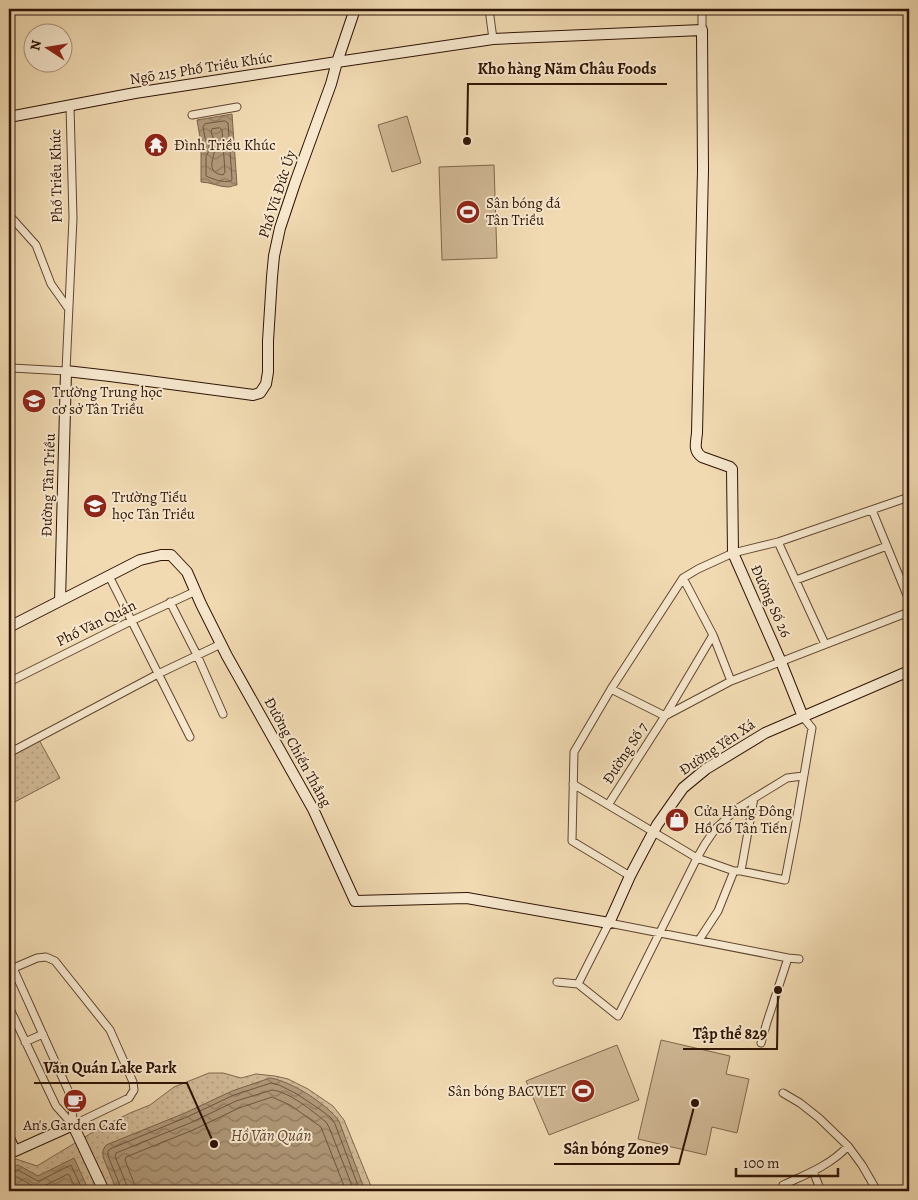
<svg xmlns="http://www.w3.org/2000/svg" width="918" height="1200" viewBox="0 0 918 1200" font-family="Alegreya,serif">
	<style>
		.green { fill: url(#green-dots); stroke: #80664d }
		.pitch { fill: #d0b895; stroke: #80664d }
		.water { fill: url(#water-waves); stroke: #7c6349 }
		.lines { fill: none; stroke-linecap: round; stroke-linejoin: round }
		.shore { stroke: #6f563e; stroke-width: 1 }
		.street-casing { stroke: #604630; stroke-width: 9 }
		.secondary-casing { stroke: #2f1405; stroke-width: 12 }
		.street { stroke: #f6e7cd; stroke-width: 7 }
		.secondary { stroke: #f6e7cd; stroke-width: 10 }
		.labels { text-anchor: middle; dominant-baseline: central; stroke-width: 4; stroke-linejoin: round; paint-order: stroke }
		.street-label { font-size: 15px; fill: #2f1405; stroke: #f6e7cd }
		.poi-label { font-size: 15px; fill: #2f1405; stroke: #f6e7cd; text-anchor: start }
		.water-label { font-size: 16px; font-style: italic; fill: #624833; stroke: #f6e7cd }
		.leader { fill: none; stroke: #2f1405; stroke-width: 2 }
		.callout-dot { fill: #2f1405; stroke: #f6e7cd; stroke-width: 2 }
		.callout-label { font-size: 16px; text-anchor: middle; font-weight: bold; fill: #2f1405; stroke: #f6e7cd; stroke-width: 4; stroke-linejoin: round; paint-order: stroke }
	</style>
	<defs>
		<pattern id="green-dots" width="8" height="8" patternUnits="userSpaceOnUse" patternTransform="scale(1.25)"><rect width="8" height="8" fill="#d0b895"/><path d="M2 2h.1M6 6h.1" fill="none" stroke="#b39d7f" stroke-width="1.8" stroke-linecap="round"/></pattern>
		<pattern id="water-waves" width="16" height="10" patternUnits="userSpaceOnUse" patternTransform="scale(1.25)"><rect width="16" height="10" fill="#af9777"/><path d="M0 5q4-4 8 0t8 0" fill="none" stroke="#8f7a60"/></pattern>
	</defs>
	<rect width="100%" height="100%" fill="#f1dab2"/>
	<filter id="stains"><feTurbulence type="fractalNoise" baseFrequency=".004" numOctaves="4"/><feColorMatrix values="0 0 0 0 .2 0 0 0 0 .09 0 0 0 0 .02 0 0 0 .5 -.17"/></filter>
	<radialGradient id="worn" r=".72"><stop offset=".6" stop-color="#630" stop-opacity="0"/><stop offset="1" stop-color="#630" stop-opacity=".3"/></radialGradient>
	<path class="green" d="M38 738 60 778 9 805V754Z
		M209 1073H223L241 1078 256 1074 275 1076 288 1079 308 1089 333 1106 344 1120 373 1191H9V1162L16 1159 37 1166 98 1129 130 1113 150 1105 174 1087Z"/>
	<path class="pitch" d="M407 116 421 163 392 172 378 125Z
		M494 165 497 258 442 260 439 167Z
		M661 1040 730 1056 726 1074 749 1079 737 1133 712 1127 706 1155 638 1139Z
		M617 1045 639 1100 549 1135 526 1081Z"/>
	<path class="water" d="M232 114 237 185C234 185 231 187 228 187 219 187 210 182 201 182V151H204V143H201L197 120Z
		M270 1078C291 1081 327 1104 339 1121L365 1191H117L103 1157V1150L106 1145 185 1113 232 1091Z
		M74 1158 89 1191H9V1168L18 1165 38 1176Z"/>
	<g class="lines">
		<path class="shore" d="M225 121 228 123 232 179 231 181C222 183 213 179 206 176V156L209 151V144L205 138 203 127 205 124Z
			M220 128 222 130 225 172 223 175C204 172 215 158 215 146 215 140 212 137 211 131L212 129Z
			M9 1172 18 1170 36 1180 39 1181 71 1165 83 1191
			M9 1179 17 1177 33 1186 39 1187 44 1186 68 1174 69 1175 77 1191
			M121 1191V1188L108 1156V1151L110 1149 187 1117 234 1095 271 1083 279 1085 297 1094 325 1113 331 1118 335 1124 360 1191
			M127 1191V1186L115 1156 116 1153 190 1123 236 1101 272 1090C290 1092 312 1111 326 1122L329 1127 354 1191
			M135 1191 134 1183 125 1160 126 1157 193 1130 239 1108 272 1097 290 1105 321 1127 346 1191"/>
		<g class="street-casing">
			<path id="street" d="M489 9 493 39
				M702 30V9
				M192 115 237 107
				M9 215 36 245 51 284 68 308
				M9 369 12 368 66 371 73 218 70 106
				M872 510 909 600
				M778 542 825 644
				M109 576 190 737
				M683 578 713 635 731 681
				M796 580 887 546
				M170 602 197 655 223 714
				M9 682 131 621 196 591
				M611 689 665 716
				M665 716 731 681 909 612
				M9 753 158 674 221 644
				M573 784 697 858 734 871H741L785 880 795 828 812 728 803 717
				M608 805 665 716 713 635
				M741 871 754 798
				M630 876 572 841 574 752 611 689 683 578 698 569 733 553 778 542 909 497
				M699 940 718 911 734 871
				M799 959 788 958 609 923 578 984 618 1016 697 858 705 844 716 828 738 808 787 778 803 776
				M13 968 72 1099 73 1125
				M9 970 37 958 46 957 55 961 110 1030 133 1082 134 1090 129 1098 73 1125
				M557 982 578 984
				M9 1007 56 1106 73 1125
				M25 1042 43 1034
				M761 1043 767 1022 788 958
				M783 1093 800 1103 819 1118 848 1146 862 1165 877 1191
				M813 1171 821 1191
				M785 1191 783 1185C805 1175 831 1165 848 1146"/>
		</g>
		<g class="secondary-casing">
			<path id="secondary" d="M9 117 135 93 337 62 493 39 702 30 703 170 697 433C696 443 693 451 702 457L730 467 732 469 733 553 781 662 803 717
				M60 601 66 371 110 376 246 394 253 395 260 393 266 384 268 372V341L272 277 274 256 280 228 295 183 331 84 337 62 355 9
				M9 627 140 560 161 555H171L187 572 201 604 227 656 313 809 355 901 467 898 609 923 630 876 657 825 683 788 706 769 765 733 909 671
				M9 1138 15 1151 73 1125 104 1191"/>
		</g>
		<use href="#street" class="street"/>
		<use href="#secondary" class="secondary"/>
	</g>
	<defs>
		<g id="temple-disc" transform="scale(1.25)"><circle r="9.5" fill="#8f2418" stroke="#f6e7cd"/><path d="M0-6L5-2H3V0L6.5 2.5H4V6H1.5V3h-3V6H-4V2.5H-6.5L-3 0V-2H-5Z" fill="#fff"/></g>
		<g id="stadium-disc" transform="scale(1.25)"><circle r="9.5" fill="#8f2418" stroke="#f6e7cd"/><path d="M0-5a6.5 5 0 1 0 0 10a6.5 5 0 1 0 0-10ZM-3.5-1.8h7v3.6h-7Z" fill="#fff"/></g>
		<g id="school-disc" transform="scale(1.25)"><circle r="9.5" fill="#8f2418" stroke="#f6e7cd"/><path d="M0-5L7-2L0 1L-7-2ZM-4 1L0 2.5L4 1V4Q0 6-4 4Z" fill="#fff"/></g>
		<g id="shop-disc" transform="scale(1.25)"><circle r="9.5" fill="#8f2418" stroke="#f6e7cd"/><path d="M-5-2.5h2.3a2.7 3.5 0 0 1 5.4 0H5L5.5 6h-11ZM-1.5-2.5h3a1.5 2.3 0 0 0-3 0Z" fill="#fff"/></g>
		<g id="cafe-disc" transform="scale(1.25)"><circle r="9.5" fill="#8f2418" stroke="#f6e7cd"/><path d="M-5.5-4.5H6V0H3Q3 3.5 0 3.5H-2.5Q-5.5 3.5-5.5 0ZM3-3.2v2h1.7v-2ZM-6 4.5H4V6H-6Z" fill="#fff"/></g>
	</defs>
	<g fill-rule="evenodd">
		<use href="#temple-disc" x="156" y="145"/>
		<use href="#stadium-disc" x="468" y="212"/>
		<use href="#school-disc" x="34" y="401"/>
		<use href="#school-disc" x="95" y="506"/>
		<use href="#shop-disc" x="677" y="820"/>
		<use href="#stadium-disc" x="583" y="1091"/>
		<use href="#cafe-disc" x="75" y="1101"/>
	</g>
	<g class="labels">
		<g class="street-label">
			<text transform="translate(201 68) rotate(-9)">Ngõ 215 Phố Triều Khúc</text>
			<text transform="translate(56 176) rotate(-91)">Phố Triều Khúc</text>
			<text transform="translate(277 194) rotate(-72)">Phố Vũ Đức Úy</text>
			<text transform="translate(48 485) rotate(-88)">Đường Tân Triều</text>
			<text transform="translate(771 601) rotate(66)">Đường Số 26</text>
			<text transform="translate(96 623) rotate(-26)">Phố Văn Quán</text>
			<text transform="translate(717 747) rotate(-34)">Đường Yên Xá</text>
			<text transform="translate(298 752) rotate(61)">Đường Chiến Thắng</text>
			<text transform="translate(625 753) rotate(-57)">Đường Số 7</text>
		</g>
		<g class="poi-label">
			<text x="174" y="145">Đình Triều Khúc</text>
			<text x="486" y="203">Sân bóng đá<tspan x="486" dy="17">Tân Triều</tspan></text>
			<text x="52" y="392">Trường Trung học<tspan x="52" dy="17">cơ sở Tân Triều</tspan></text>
			<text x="112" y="497">Trường Tiểu<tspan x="112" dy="17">học Tân Triều</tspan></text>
			<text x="694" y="811">Cửa Hàng Đông<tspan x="694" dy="17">Hồ Cổ Tân Tiến</tspan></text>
			<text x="566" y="1091" text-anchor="end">Sân bóng BACVIET</text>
			<text x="75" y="1125" text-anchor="middle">An's Garden Cafe</text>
		</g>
		<g class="water-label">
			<text x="271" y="1136">Hồ Văn Quán</text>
		</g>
	</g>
	<path class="leader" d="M467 141L468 84H667M778 990L777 1049H683M214 1144L187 1083H34M695 1103L679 1164H554"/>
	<g class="callout-dot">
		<circle cx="467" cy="141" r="5"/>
		<circle cx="778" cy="990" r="5"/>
		<circle cx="214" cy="1144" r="5"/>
		<circle cx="695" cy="1103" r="5"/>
	</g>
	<g class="callout-label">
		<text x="567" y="74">Kho hàng Năm Châu Foods</text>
		<text x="730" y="1039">Tập thể 829</text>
		<text x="110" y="1073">Văn Quán Lake Park</text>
		<text x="616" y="1154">Sân bóng Zone9</text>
	</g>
	<rect width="918" height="1200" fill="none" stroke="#f1dab2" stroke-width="30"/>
	<rect x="10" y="10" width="898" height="1180" fill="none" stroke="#2f1405" stroke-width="2.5"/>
	<rect x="15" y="15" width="888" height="1170" fill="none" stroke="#2f1405"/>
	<g transform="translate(48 48) rotate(282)"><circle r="24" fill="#f6e7cd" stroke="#a6937d"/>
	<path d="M0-4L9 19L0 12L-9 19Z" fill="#8f2418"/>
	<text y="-8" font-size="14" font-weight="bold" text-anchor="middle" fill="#2f1405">N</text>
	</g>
	<path d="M736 1168v8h102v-8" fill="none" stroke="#2f1405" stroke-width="2.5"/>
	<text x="743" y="1168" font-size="15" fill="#2f1405" stroke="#f6e7cd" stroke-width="4" paint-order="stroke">100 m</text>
	<rect width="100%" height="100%" filter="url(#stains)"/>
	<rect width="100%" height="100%" fill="url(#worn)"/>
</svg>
